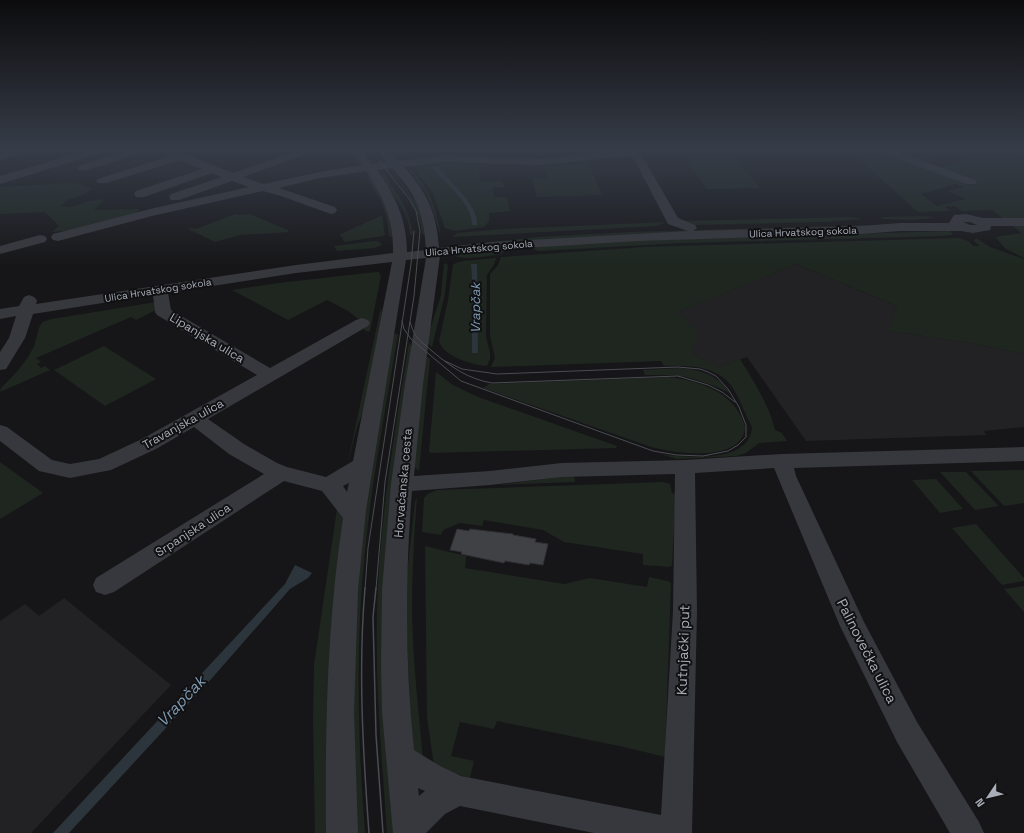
<svg xmlns="http://www.w3.org/2000/svg" width="1024" height="833" viewBox="0 0 1024 833" font-family="'Space Grotesk',sans-serif">
	<style>
		.built { fill: #222225 }
		.green { fill: #1e261f; fill-rule: evenodd }
		.water { fill: #2c353c }
		.building { fill: #404145; stroke: #303034 }
		.lines { fill: none; stroke-linecap: round; stroke-linejoin: round }
		.minor { fill: #37383d; fill-rule: evenodd }
		.tram-far1 { stroke: #4a4c52; stroke-width: 1 }
		.tram { stroke: #4a4c52; stroke-width: 1.5 }
		.labels { text-anchor: middle; dominant-baseline: central; stroke-width: 4; stroke-linejoin: round; paint-order: stroke }
		.far-street-label { font-size: 10px; fill: #a8adb8; stroke: #111113 }
		.street-label { font-size: 12px; fill: #a8adb8; stroke: #111113 }
		.water-label { font-size: 13px; font-style: italic; fill: #7f9bb3; stroke: #111113 }
		.near-street-label { font-size: 14px; fill: #a8adb8; stroke: #111113 }
		.near-water-label { font-size: 16px; font-style: italic; fill: #7f9bb3; stroke: #111113 }
	</style>
	<rect width="100%" height="100%" fill="#161618"/>
	<path class="built" d="M796 264 897 306 890 331 964 342 1024 354V427L984 431 986 435H984L806 441 747 357 719 367 691 353 678 312Z
		M64 598 171 685 31 833H0V621L25 604 39 616Z"/>
	<path class="green" d="M680 150H729L760 188 707 189Z
		M849 150H879L886 152 971 185 975 183 936 168 968 160 951 154 918 161 885 150H1024V258L1006 249 995 237 1022 233 992 210 962 211 954 206H950L955 211 948 206 945 207 950 211 918 212ZM956 184 963 187 948 191 965 199 937 206 921 194Z
		M444 164 483 165 479 171 480 181H501L505 187H493L494 197H507L510 211 489 213V221L484 227 455 231 445 228 432 191 415 171 417 167Z
		M589 164 602 195 537 197 532 179 547 178 544 166Z
		M409 170H412C431 192 433 201 440 229V233L427 194Z
		M392 173H394L419 206 428 234H422C420 209 407 192 392 173Z
		M384 174C398 194 409 210 413 234L410 235C410 212 393 195 380 177V175Z
		M366 176H370C383 193 392 215 392 237L389 236 387 219 382 203Z
		M72 183 93 188 83 195 67 200 61 206C71 209 80 204 89 201 94 200 100 200 105 199L94 210 140 209 136 213 73 230 51 232 59 226 45 212 0 214V187Z
		M235 214 239 215 250 214 288 230 289 232 240 235 215 242 188 229 192 228 196 229Z
		M382 215 385 235 383 236 344 242 342 237 339 235Z
		M927 216 935 218 912 220 883 219 881 217Z
		M852 217 862 219 827 222 693 225 679 221Z
		M666 222 657 226 452 237 457 233 504 229Z
		M902 224 453 248 455 246 537 237 631 232Z
		M950 231 953 234 952 235 942 236 681 243 538 251 531 248 561 243Z
		M959 238 968 241 973 246H980L974 241 976 238 990 247 1024 259V354L964 342 889 331 897 306 796 264 679 312 699 334 691 353 719 367 740 359C754 382 769 404 775 430L782 433 787 441 759 443 746 453 736 456 677 459 660 454C684 457 750 465 752 427 745 414 740 400 733 388 718 365 687 365 664 366L661 361 491 367 495 358 490 336V274L498 265 501 257 645 247Z
		M375 241 380 242 382 245 374 248 337 251 334 246Z
		M507 250 501 254 496 255C484 256 463 261 453 255L464 251Z
		M496 258 494 265 487 275 486 337 490 352V359L487 366C473 365 444 357 439 341L448 300 453 264 463 261Z
		M444 263 448 265 445 294 432 347 426 342 441 295Z
		M376 272H379L381 276 370 331 368 332 363 329 369 325 357 318 348 311 327 300 288 320 232 290 278 283Z
		M156 302 158 309 136 320 131 317 36 358 41 362 37 364 41 368 45 366 50 370 0 392 1 388C14 375 26 363 34 346 37 339 37 330 41 324 43 321 48 320 52 319Z
		M381 307 382 313 365 407 357 427 347 466Z
		M393 334H398C386 407 372 479 365 552 355 645 358 740 365 833H357L353 743V589Z
		M409 342 412 347 395 833H387C382 759 375 686 377 612 379 521 395 432 409 342Z
		M104 346 156 379 105 406 54 370Z
		M424 354 430 359 419 471 413 466Z
		M680 368C701 370 718 375 730 393L712 385 687 377 674 375H645L643 370Z
		M436 372 453 385 478 397 617 446 616 448 430 453 429 451Z
		M668 377C696 380 729 390 742 418 744 423 746 428 744 433 734 463 671 453 648 446L483 388 489 384Z
		M0 462 43 493 0 519Z
		M1024 470V503L1004 506 971 471Z
		M940 472H966L999 506 975 510Z
		M574 475 575 482 498 485Z
		M936 479 963 509 940 513 912 480Z
		M663 482 670 484 672 493 676 494 672 565 670 567 643 565V554L564 542 543 530 484 520 482 526 460 523 443 530 441 535 422 532 424 498 429 493 437 490Z
		M417 498C414 535 412 573 412 611 413 663 419 716 424 768L412 751 405 594 415 501Z
		M337 509 343 516 329 833H315L313 719 314 665Z
		M976 524 1024 578V581L1002 585 952 528Z
		M425 546 466 556 465 568 564 584 590 578 647 587 649 577 668 581 671 583 665 757 624 747 497 721 494 729 460 722 451 756 474 761 470 778 441 770 434 766 427 717Z
		M1024 586V612L1004 589Z"/>
	<path class="water" d="M439 166 440 170C452 184 479 206 477 225H472C472 204 448 185 434 170L433 167Z
		M471 264H477L478 353H472V278Z
		M295 565 312 573 308 578 290 589 213 677 69 833H53L285 584Z"/>
	<path class="building" d="M457 529 469 531 470 529 513 534V535L536 539 535 542 548 544 543 565 530 563 529 565 505 561 504 563 461 554 462 552 450 550Z"/>
	<g class="lines">
		<path class="minor" d="M12 150H28L27 152 0 160V153Z
			M89 150H105L104 152 0 184V176Z
			M128 150H144L143 152 87 170H79L77 168 79 166Z
			M160 150H175L233 173 299 150H314L313 152 243 177 263 184 320 172 362 165 351 150H362L372 164 386 162 376 150H387L398 161 445 156 543 159 620 150H653L652 152 641 154 678 218 695 225 697 228 693 231 861 226 900 223H949L954 215 966 214 983 218H1024V226H991L990 230 973 233 961 231H900L861 234 638 241 493 250 440 256 423 384 414 476 490 471 562 463 685 460 782 454 1024 447V461L794 468 796 476 864 622 917 722 979 822 984 833H950L897 742 840 626 774 468 695 473 697 611 692 833H594L460 806 445 814 426 833H393L382 712 381 664 382 590 391 484 405 384 426 258 406 260 366 510 358 590 354 712 358 833H326C325 727 327 623 343 518L322 491 284 481 114 592 105 595 96 592 93 585 96 578 264 474 229 454 194 427 156 449 111 470 70 478 39 471 0 441V425L7 427 52 460 70 464 99 459 142 439 257 375 157 315 155 312 153 295 33 314 25 338 6 369 0 370V352L9 338 16 316 0 319V309L19 306 24 297 29 295 34 297 37 300 36 304 296 265 393 253C394 222 384 197 366 171L320 178 279 188 335 207 337 210 335 213 331 214 281 196 263 191 152 216 58 241 53 240 51 237 53 234 150 209 249 187 232 181 179 200H171L169 197 171 194 222 177 212 173 144 197H136L134 194 136 191 202 169 180 160 106 183H98L96 181 98 179 170 156 161 152ZM628 156 634 159 668 224 688 231 493 242 439 248C437 214 427 192 404 167L445 162 543 165ZM392 168C417 195 424 213 426 250L407 252C407 220 395 195 377 170ZM963 222H970L977 225H970ZM392 262 353 461 326 477 287 467 277 463 244 444 208 419 368 326 370 323 368 320 362 318 356 320 270 368 171 310 168 293 296 273ZM675 474 673 611 661 815 461 776 440 766 414 750C405 664 405 577 412 491L490 485 562 477ZM349 483 347 492 343 486ZM418 788 425 791 419 796Z
			M878 150H893L975 180 977 182 975 184H967L879 152Z
			M1014 150H1024V156L1015 152Z
			M40 235 45 236 47 239 45 242 0 254V246Z"/>
		<path class="tram-far1" d="M371 150 410 200 416 211 420 231 414 296 385 482 376 589
			M402 321 404 329 411 339 461 381 653 451 677 455 703 456 728 451 738 445 746 437V425L739 407 728 389 716 376 708 372 700 369 678 367 497 374 462 369 445 361
			M410 322C412 327 413 332 416 336 420 342 427 346 432 351 451 367 468 379 492 383L678 376 708 385 722 392 735 402
			M365 589 368 548 411 264 414 231"/>
		<path class="tram" d="M365 588C358 669 363 752 369 833
			M376 588 373 617 376 735 383 833"/>
	</g>
	<linearGradient id="sky" x2="0" y2="1"><stop stop-color="#0c0c0d"/><stop offset="0.56" stop-color="#363c48"/><stop offset="1" stop-color="#363c48" stop-opacity="0"/></linearGradient>
	<rect width="1024" height="267" fill="url(#sky)"/>
	<g class="labels">
		<g class="far-street-label">
			<text transform="translate(803 232) rotate(-2)">Ulica Hrvatskog sokola</text>
			<text transform="translate(479 248) rotate(-5)">Ulica Hrvatskog sokola</text>
			<text transform="translate(158 290) rotate(-9)">Ulica Hrvatskog sokola</text>
		</g>
		<g class="street-label">
			<text transform="translate(207 338) rotate(31)">Lipanjska ulica</text>
			<text transform="translate(183 424) rotate(-29)">Travanjska ulica</text>
			<text transform="translate(403 483) rotate(-85)">Horvaćanska cesta</text>
			<text transform="translate(193 530) rotate(-33)">Srpanjska ulica</text>
		</g>
		<g class="water-label">
			<text transform="translate(475 308) rotate(-90)">Vrapčak</text>
		</g>
		<g class="near-street-label">
			<text transform="translate(683 650) rotate(-88)">Kutnjački put</text>
			<text transform="translate(867 651) rotate(63)">Palinovečka ulica</text>
		</g>
		<g class="near-water-label">
			<text transform="translate(181 701) rotate(-47)">Vrapčak</text>
		</g>
	</g>
	<g transform="translate(988 797) rotate(235)" stroke="#111113" stroke-width="3" paint-order="stroke">
	<path d="M0-3L7 15L0 10L-7 15Z" fill="#a8adb8"/>
	<text y="-6" font-size="11" font-weight="bold" text-anchor="middle" fill="#a8adb8">N</text>
	</g>
</svg>
